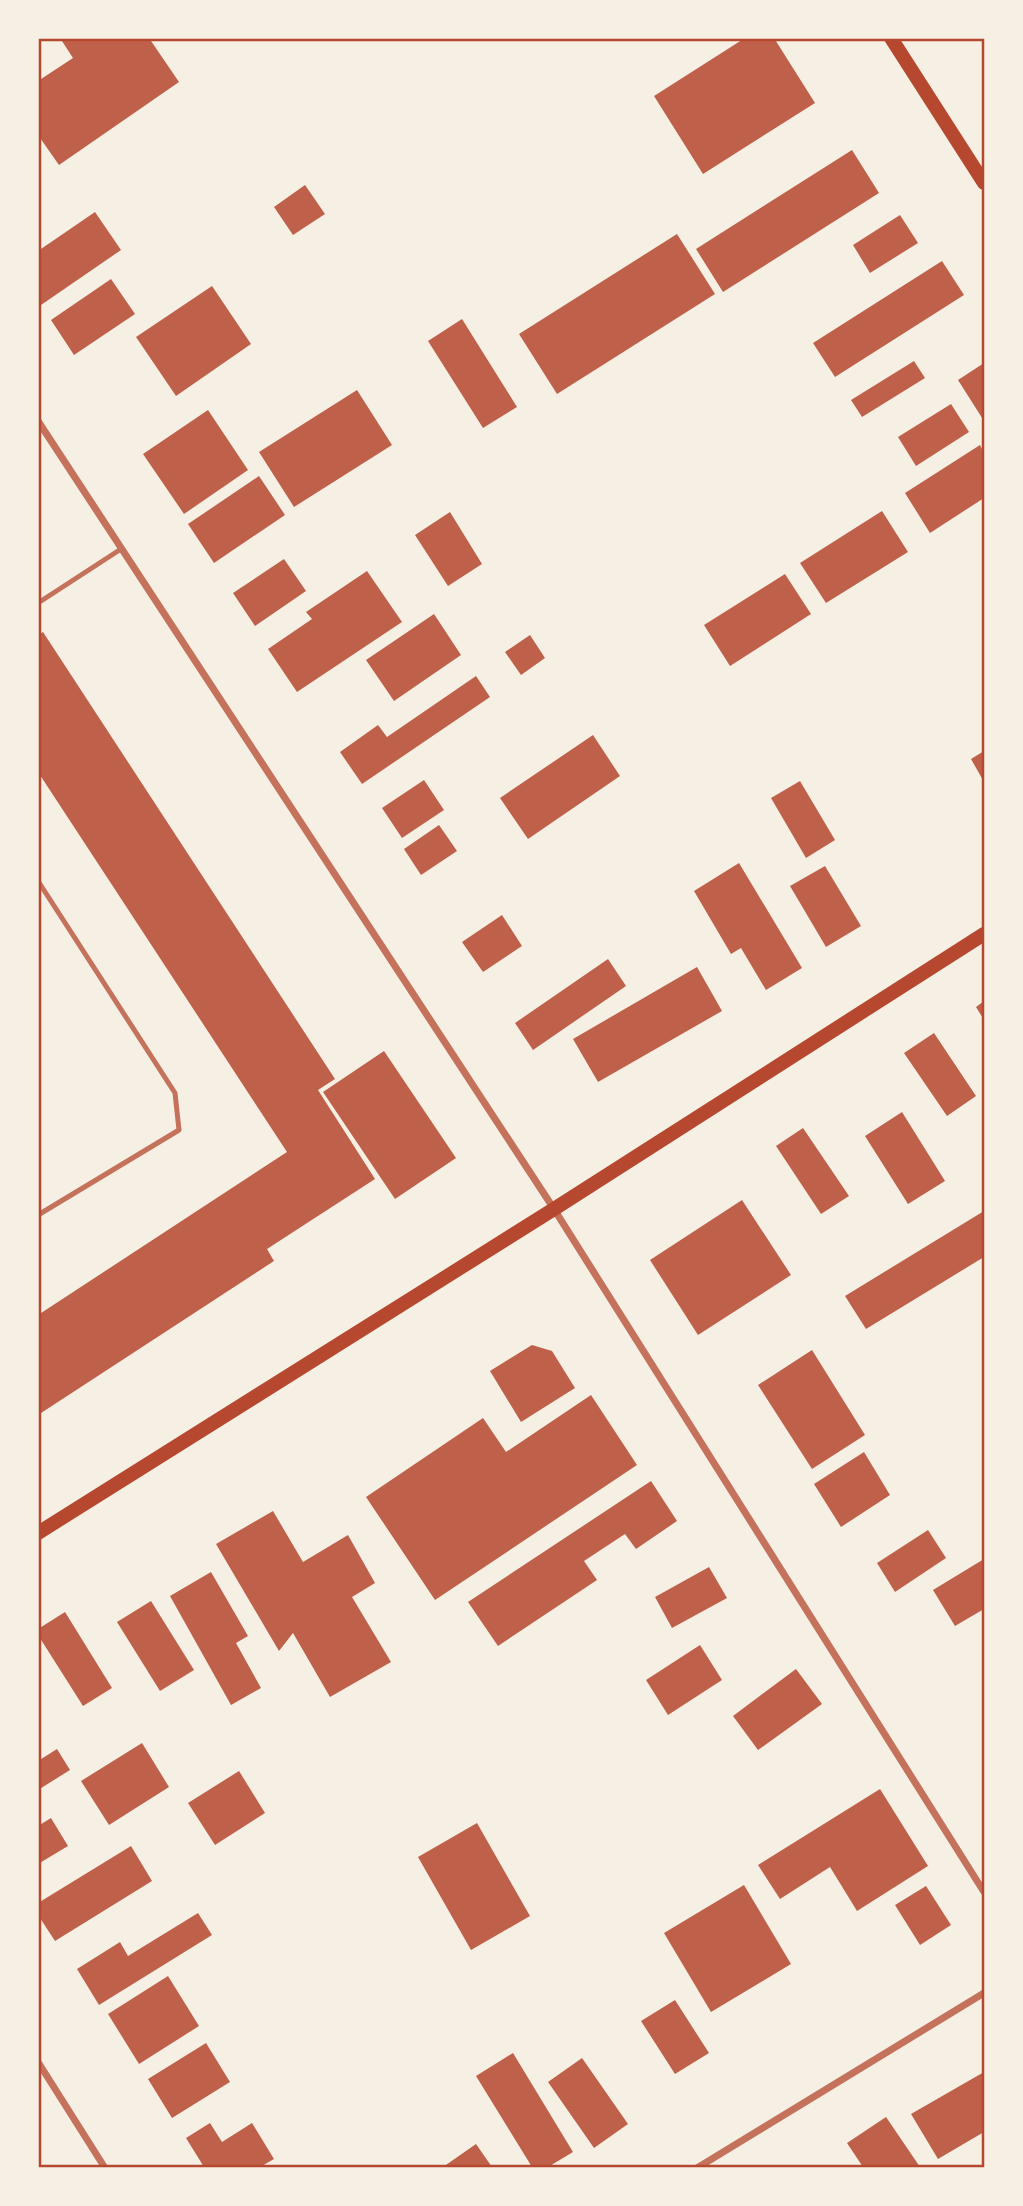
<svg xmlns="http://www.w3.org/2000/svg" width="1023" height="2206" viewBox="0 0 1023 2206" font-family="'Source Sans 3',sans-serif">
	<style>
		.building { fill: #bf614a }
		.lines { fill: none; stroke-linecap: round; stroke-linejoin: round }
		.service { stroke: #c5725c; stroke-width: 5 }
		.minor { stroke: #c5725c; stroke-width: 7 }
		.secondary { stroke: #b5482f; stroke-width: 14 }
		.neatline { fill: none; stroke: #b5482f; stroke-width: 2.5 }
	</style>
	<rect width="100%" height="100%" fill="#f6efe4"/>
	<path class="building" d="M60 38H149L179 82 59 165 38 135V81L73 58Z
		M745 38H774L815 103 703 174 654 96Z
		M852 150 879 193 723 292 696 249Z
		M305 185 325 214 293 235 274 207Z
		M95 212 121 250 41 305 38 301V251Z
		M900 215 918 243 870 273 853 245Z
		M677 234 715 294 557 394 519 334Z
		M942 261 964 295 835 377 813 343Z
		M111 279 135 314 74 355 51 320Z
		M212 286 251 344 176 396 136 337Z
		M462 319 517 407 483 428 428 341Z
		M914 361 925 378 862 417 851 400Z
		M984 363V421L958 380Z
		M357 390 392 445 294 507 259 452Z
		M951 404 969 432 916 466 898 437Z
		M208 410 248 470 184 514 143 454Z
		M980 445 984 453V498L930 533 905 493Z
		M259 476 285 515 214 563 188 524Z
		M882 511 908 552 826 603 800 563Z
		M450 512 482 564 448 586 415 535Z
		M284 559 306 591 255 626 233 593Z
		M367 571 402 622 297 692 268 649 312 619 306 612Z
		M785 574 811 614 730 666 704 625Z
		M434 614 461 655 394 701 366 660Z
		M43 632 335 1079 318 1090 375 1179 267 1249 274 1261 38 1415V1315L287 1152 38 772V635Z
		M530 635 545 658 521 675 505 652Z
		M476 676 490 697 362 784 340 752 378 725 387 737Z
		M593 735 620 776 528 839 500 798Z
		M984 751V782L971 759Z
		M424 780 444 810 402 838 382 808Z
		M800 781 835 840 806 858 771 798Z
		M439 825 457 851 421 875 404 849Z
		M739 863 802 968 766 990 741 948 731 954 694 891Z
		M825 866 861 926 826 947 790 886Z
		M502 915 522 946 483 972 462 942Z
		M608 959 626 986 533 1050 515 1023Z
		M697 967 722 1011 598 1082 573 1039Z
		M984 1001V1020L976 1007Z
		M934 1033 976 1096 947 1116 904 1053Z
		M384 1051 456 1158 395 1199 323 1092Z
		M902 1112 945 1181 908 1204 865 1136Z
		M803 1128 849 1196 821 1214 776 1146Z
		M742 1200 791 1275 698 1335 650 1260Z
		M984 1211V1257L866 1329 845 1296Z
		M532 1345 552 1351 575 1388 521 1422 490 1371Z
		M812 1350 865 1435 812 1469 758 1385Z
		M591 1395 637 1465 435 1600 366 1497 483 1418 506 1452Z
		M864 1452 890 1495 841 1527 814 1484Z
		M651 1481 677 1521 636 1549 625 1534 584 1561 597 1580 498 1646 468 1602Z
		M273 1511 303 1562 348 1535 375 1583 352 1597 391 1662 330 1697 293 1633 279 1651 216 1544Z
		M928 1530 946 1558 895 1592 877 1563Z
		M984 1559V1609L955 1626 933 1590Z
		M709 1567 727 1598 672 1628 655 1597Z
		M211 1572 248 1636 236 1643 261 1688 231 1705 170 1596Z
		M151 1601 194 1670 160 1691 117 1622Z
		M65 1612 112 1688 83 1706 38 1635V1629Z
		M700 1645 722 1680 668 1715 646 1680Z
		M796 1669 822 1704 758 1750 733 1716Z
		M142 1743 169 1787 109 1825 81 1781Z
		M57 1749 70 1770 38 1790V1761Z
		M239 1771 265 1813 215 1845 188 1803Z
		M880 1789 928 1866 857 1911 830 1867 780 1899 758 1865Z
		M51 1818 68 1846 38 1864V1826Z
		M477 1823 530 1916 471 1950 418 1857Z
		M131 1846 152 1881 55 1941 38 1915V1903Z
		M744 1885 791 1964 711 2012 664 1933Z
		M926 1886 951 1925 920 1945 895 1905Z
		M198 1913 212 1935 99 2005 77 1969 120 1942 128 1956Z
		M168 1976 199 2026 139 2064 108 2014Z
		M675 2000 709 2053 675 2074 641 2021Z
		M206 2043 230 2082 172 2118 148 2079Z
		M513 2053 573 2152 548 2167H532L476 2076Z
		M582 2058 628 2124 594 2148 548 2082Z
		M984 2072V2132L938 2159 911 2114Z
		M886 2117 920 2167H863L847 2143Z
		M210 2123 222 2142 252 2123 274 2159 260 2167H204L186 2138Z
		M476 2144 492 2167H443Z"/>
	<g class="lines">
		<path class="service" d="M38 603 121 549
			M38 881 175 1093 179 1130 38 1215"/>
		<path class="minor" d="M38 421 554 1209 984 1892
			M38 2062 105 2168
			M697 2168 984 1993"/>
		<path class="secondary" d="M891 38 984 183
			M38 1533 554 1209 984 934"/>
	</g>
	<rect width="1023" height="2206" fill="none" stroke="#f6efe4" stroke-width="80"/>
	<rect x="40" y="40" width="943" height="2126" class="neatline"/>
</svg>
